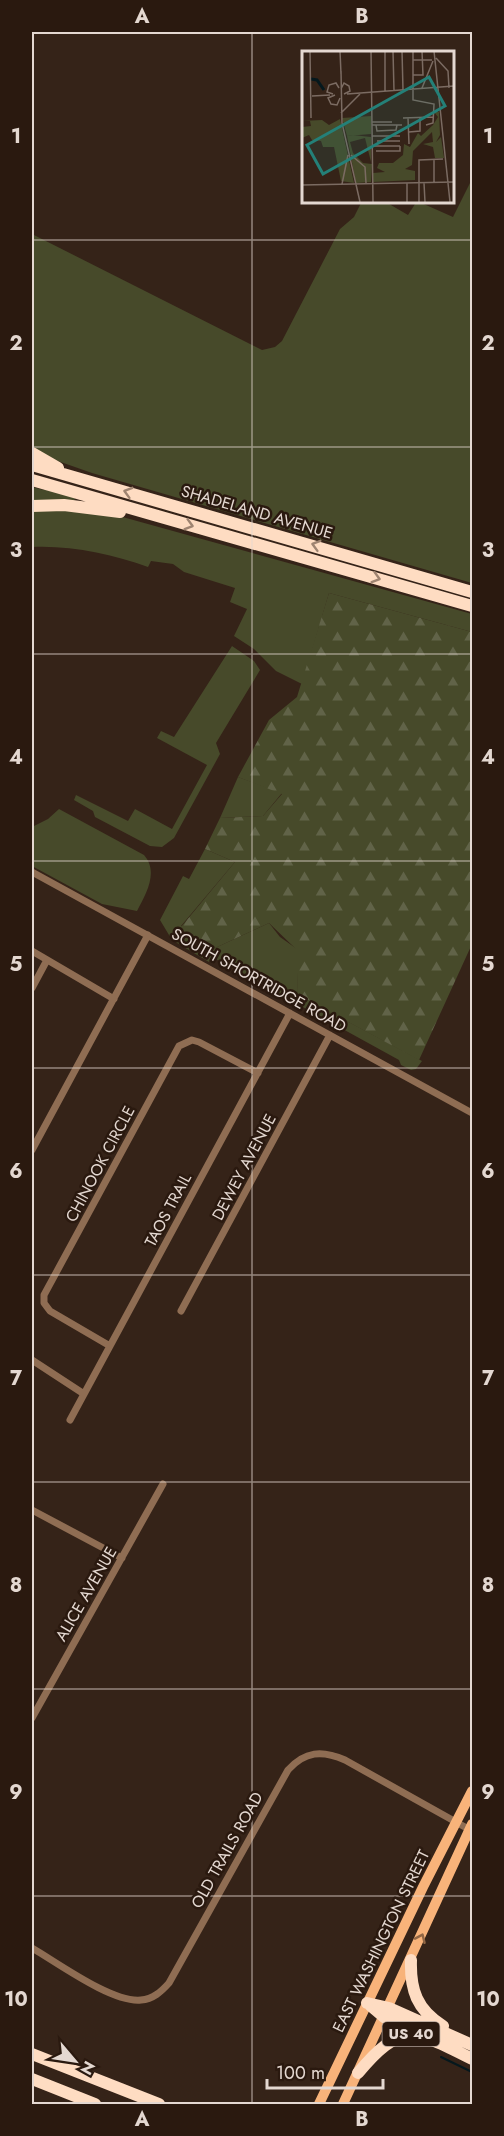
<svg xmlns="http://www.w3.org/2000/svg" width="504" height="2136" viewBox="0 0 504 2136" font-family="Jost,sans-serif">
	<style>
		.grass { fill: #474a2a }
		.forest { fill: url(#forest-firs) }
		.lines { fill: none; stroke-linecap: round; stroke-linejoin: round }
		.stream { stroke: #05181d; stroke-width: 2 }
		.minor { stroke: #8f6d53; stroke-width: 7 }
		.primary { stroke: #f8b37a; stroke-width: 10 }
		.motorway { stroke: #fedcc2; stroke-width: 12 }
		.oneway { stroke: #9f8471 }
		.oneway2 { stroke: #916644 }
		.grid { fill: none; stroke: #e4d8d1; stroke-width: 1.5; stroke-opacity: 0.55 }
		.labels { text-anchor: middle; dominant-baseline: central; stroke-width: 5; stroke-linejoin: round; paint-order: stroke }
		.shield { fill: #2a190f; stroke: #ac9f97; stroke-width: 1.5 }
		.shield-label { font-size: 15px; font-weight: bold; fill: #e4d8d1 }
		.street-label { font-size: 16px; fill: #e4d8d1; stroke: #2a190f }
		.inset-river { fill: none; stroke: #05181d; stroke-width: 3 }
		.inset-road { fill: none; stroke: #7b6b62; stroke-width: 1.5 }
		.view { fill: #248078; fill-opacity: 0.15; stroke: #248078; stroke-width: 3 }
		.inset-edge { fill: none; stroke: #e4d8d1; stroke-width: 3 }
		.neatline { fill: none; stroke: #e4d8d1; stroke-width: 2 }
		.grid-label { font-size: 20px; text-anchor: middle; font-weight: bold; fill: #e4d8d1 }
	</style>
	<defs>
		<pattern id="forest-firs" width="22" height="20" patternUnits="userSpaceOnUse" patternTransform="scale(1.5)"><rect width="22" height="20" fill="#474a2a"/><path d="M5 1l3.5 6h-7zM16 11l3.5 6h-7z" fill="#616348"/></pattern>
	</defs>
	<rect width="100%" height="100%" fill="#352318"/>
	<path class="grass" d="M472 179V583L92 473 55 460 32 447V234L262 350 275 347 282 341 340 229 354 217 362 201H384L408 215 417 201 453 217Z
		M32 487 44 490 45 488 75 497 74 502 32 503Z
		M62 509 119 516 472 614V632L329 593 302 684 276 671 254 649 234 636 247 609 230 602 235 588 184 572 173 564 151 561 148 567C113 554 69 545 32 547V511Z
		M232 646 254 661 260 670 216 743 220 754 174 838 162 847 150 846 95 817 93 811 74 800 76 795 128 821 135 809 172 829 207 765 157 738 161 731 174 737Z
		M238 777 282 793 263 816 220 818Z
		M59 809 144 855C159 872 146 894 137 911L102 904 32 866V827L48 819Z
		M205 849 235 862 181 926 215 948 269 923 280 937 297 949 298 995 422 1061 416 1069 411 1070 401 1065 399 1060 212 957 209 962 172 940 160 920 183 876 189 879Z"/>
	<path class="forest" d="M329 593 472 632V944L419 1060 298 995 296 949 269 923 215 948 181 927 235 862 205 849 220 818 263 816 282 794 238 777 269 720 297 697Z"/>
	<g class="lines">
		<path class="stream" d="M441 2057 472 2072"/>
		<path class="minor" d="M32 872 472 1113
			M32 951 114 999
			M32 988 47 960
			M32 1150 148 935
			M181 1311 330 1035
			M110 1346 50 1311 44 1303V1295L179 1046 192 1040 199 1042 258 1073
			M32 1360 84 1394
			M70 1420 290 1013
			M32 1510 122 1558
			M32 1718 163 1484
			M32 1948C58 1963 112 2003 141 2000 153 1999 161 1992 169 1983L288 1770C305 1751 322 1750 345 1760L472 1831"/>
		<path class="primary" d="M319 2104 423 1887 472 1791
			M343 2104 472 1824"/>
		<path class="motorway" d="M32 453 58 468
			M32 465 472 592
			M32 480 472 606
			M32 506 64 505 120 512
			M411 1960C410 1990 417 2010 443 2026
			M367 2003 389 2008 472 2045
			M371 2006 384 2017 418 2033
			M32 2054 159 2104
			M358 2073C402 2020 416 2031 472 2059
			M32 2079 95 2104"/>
	</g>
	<defs><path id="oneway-chevron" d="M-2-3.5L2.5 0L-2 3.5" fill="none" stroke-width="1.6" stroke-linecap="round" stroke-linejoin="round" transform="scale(1.5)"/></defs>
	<g class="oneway">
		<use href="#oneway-chevron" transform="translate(128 492) rotate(-164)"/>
		<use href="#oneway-chevron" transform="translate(189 525) rotate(16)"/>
		<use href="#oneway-chevron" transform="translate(316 545) rotate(-164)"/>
		<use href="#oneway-chevron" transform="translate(376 578) rotate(16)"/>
	</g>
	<use class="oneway2" href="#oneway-chevron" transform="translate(421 1938) rotate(-66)"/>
	<path class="grid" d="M252 32V2104M32 240H472M32 447H472M32 654H472M32 861H472M32 1068H472M32 1275H472M32 1482H472M32 1689H472M32 1896H472"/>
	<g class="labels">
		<rect class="shield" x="382.5" y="2022" width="57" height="24" rx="4.5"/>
		<g class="shield-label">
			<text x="411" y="2034">US 40</text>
		</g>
		<g class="street-label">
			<text transform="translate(257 512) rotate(16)">SHADELAND AVENUE</text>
			<text transform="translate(259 980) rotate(29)">SOUTH SHORTRIDGE ROAD</text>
			<text transform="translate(100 1164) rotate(-62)">CHINOOK CIRCLE</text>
			<text transform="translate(244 1167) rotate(-62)">DEWEY AVENUE</text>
			<text transform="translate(168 1210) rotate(-62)">TAOS TRAIL</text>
			<text transform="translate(86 1594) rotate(-60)">ALICE AVENUE</text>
			<text transform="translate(227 1850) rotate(-61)">OLD TRAILS ROAD</text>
			<text transform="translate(381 1941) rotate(-64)">EAST WASHINGTON STREET</text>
		</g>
	</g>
	<g transform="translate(302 51)">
		<rect width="152" height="152" fill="#352318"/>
		<path d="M38 68 52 132 39 130 32 96H21L19 90 10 89 7 84 0 87V76L9 75 8 70H0L20 69 27 74ZM51 84 69 86V111L63 87 48 91 51 102 61 112 70 113 69 131 54 132 45 85Z" fill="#474a2a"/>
		<path d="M132 61H137L138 84 134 91 139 86 142 107H133L131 96 121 93 131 91 130 81 111 100 110 114 103 118 113 120V129L71 131V122L83 121 75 117 77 112H91L101 104 102 93 108 96 116 82 119 85 131 74 136 66ZM69 65V83L45 85 40 67Z" fill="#474a2a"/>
		<path class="inset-river" d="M9 28 15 29 22 39"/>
		<path class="inset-road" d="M8 0 9 67M38 0 39 23M69 0 71 151M91 0 92 40M100 0 101 39M111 0V49L132 53 131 72 124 74M132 0 148 151M83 1V40M134 7 146 20 147 37M111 9H130M39 20 40 72 58 151M111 24H121L120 0M120 37 131 10M39 38 42 32 47 35 48 40 42 43M31 43 25 41 27 34 34 32 37 37M45 43 152 35M33 44 26 47 29 53 35 54 38 47M10 45 28 44M39 62 58 43M101 67 131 66M106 67 107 93M70 71H90M70 74H100M74 74 75 80 94 79 95 74M107 81 118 80V67M70 85H98M75 90H98M70 95H98M74 100H98V95M49 104 63 116 64 132M132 108V132M105 132V151M122 132 123 151M40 133 46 104M0 134 152 131M117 151V109L141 108"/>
		<path class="view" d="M127 26 143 55 21 123 5 94Z"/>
		<rect width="152" height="152" class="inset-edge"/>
	</g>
	<rect width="504" height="2136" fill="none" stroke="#2a190f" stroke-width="66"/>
	<g transform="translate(75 2061) rotate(119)" stroke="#2a190f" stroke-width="4.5" paint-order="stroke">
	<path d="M0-4.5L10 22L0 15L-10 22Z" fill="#e4d8d1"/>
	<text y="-9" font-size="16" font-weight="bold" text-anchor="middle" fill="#e4d8d1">N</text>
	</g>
	<path d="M267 2079v9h116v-9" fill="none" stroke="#e4d8d1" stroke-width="3"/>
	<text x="276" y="2079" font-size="18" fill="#e4d8d1" stroke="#2a190f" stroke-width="4.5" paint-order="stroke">100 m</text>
	<rect x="33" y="33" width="438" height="2070" class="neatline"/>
	<g class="grid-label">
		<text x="142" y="23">A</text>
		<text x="362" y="23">B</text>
		<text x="16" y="143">1</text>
		<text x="488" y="143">1</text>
		<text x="16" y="350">2</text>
		<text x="488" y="350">2</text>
		<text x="16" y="557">3</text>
		<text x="488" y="557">3</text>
		<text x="16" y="764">4</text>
		<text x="488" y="764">4</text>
		<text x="16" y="971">5</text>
		<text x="488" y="971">5</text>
		<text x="16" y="1178">6</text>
		<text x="488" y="1178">6</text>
		<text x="16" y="1385">7</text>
		<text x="488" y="1385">7</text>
		<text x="16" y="1592">8</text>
		<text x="488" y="1592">8</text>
		<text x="16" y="1799">9</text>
		<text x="488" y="1799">9</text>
		<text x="16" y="2006">10</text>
		<text x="488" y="2006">10</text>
		<text x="142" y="2126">A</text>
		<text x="362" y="2126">B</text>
	</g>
</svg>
